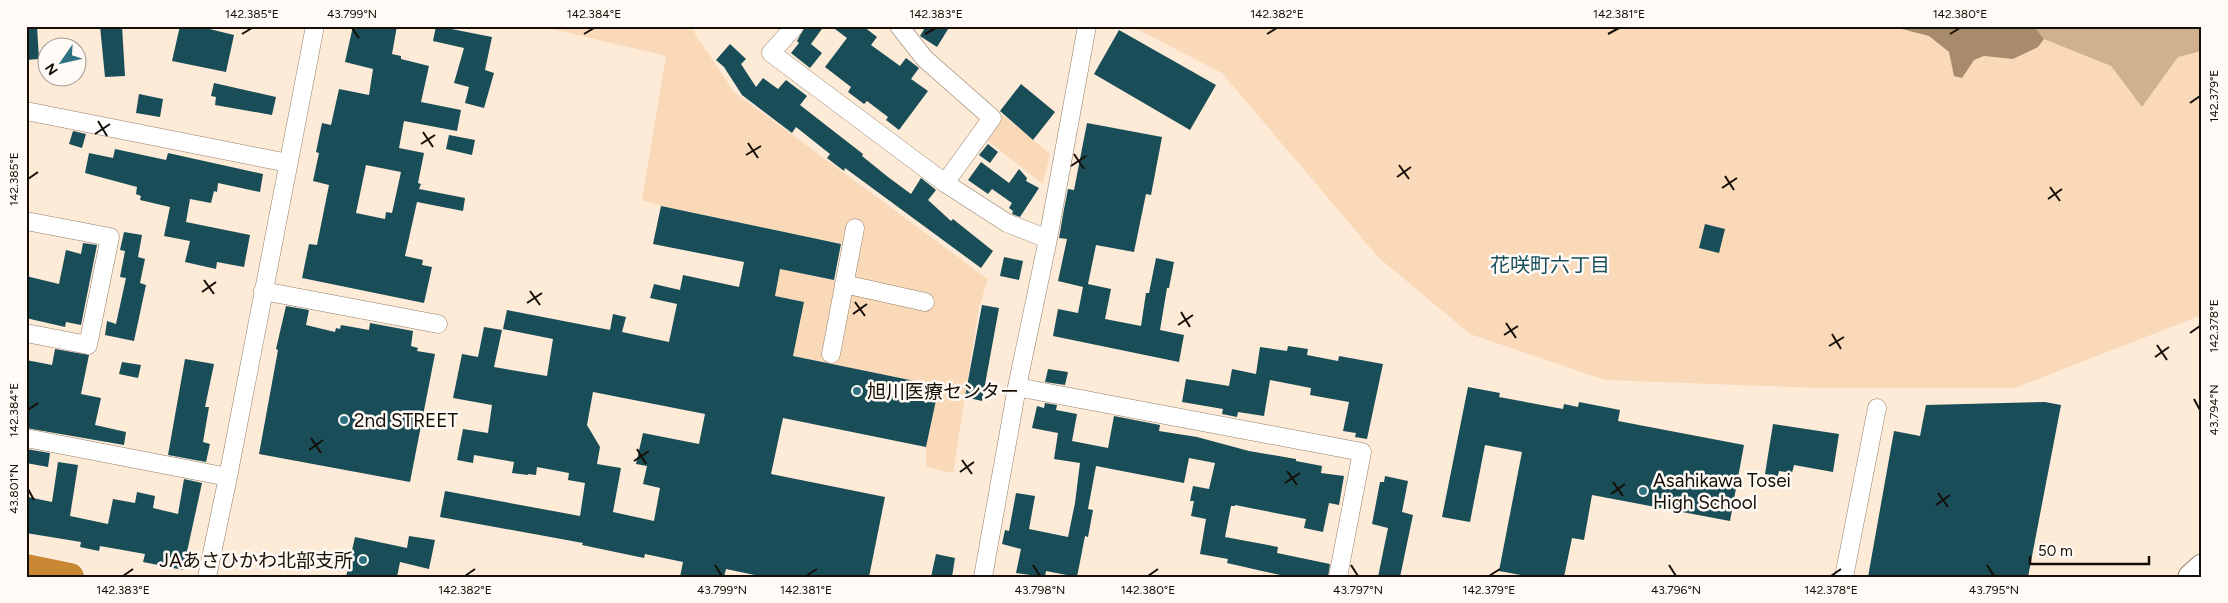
<svg xmlns="http://www.w3.org/2000/svg" width="2228" height="603" viewBox="0 0 2228 603" font-family="Figtree,'Noto Sans JP',sans-serif">
	<style>
		.green { fill: #f9d9b8 }
		.forest { fill: #cfb190 }
		.water { fill: #a88b6c }
		.building { fill: #194d57; fill-rule: evenodd }
		.lines { fill: none; stroke-linecap: round; stroke-linejoin: round }
		.street-casing { stroke: #937f6a; stroke-width: 19 }
		.secondary-casing { stroke: #937f6a; stroke-width: 27 }
		.highway-casing { stroke: #fff; stroke-width: 29 }
		.street { stroke: #fff; stroke-width: 18 }
		.secondary { stroke: #fff; stroke-width: 25 }
		.highway { stroke: #c98734; stroke-width: 28 }
		.ticks { fill: none; stroke: #150e06; stroke-width: 2 }
		.poi-dot { fill: #2e7281; stroke: #fffaf5; stroke-width: 2 }
		.labels { text-anchor: middle; dominant-baseline: central; stroke-width: 5; stroke-linejoin: round; paint-order: stroke }
		.poi-label { font-size: 19px; fill: #150e06; stroke: #fffaf5; text-anchor: start }
		.neighbourhood-label { font-size: 20px; fill: #154e5a; stroke: #fffaf5 }
		.neatline { fill: none; stroke: #150e06; stroke-width: 2 }
		.ticks-label { font-size: 12px; text-anchor: middle; fill: #150e06 }
	</style>
	<rect width="100%" height="100%" fill="#fdead7"/>
	<path class="green" d="M540 26H690L734 92 988 279 979 307 953 473 926 467V447L938 386 785 354 771 333 797 338 804 302 775 296 780 269 836 281 844 244 661 206 642 200 666 56Z
		M1131 26H1890L1929 36 1949 52 1954 75 1974 60 1984 56 2013 59 2037 47 2044 39 2111 66 2142 107 2178 57 2202 51V315L2015 388H1818L1605 380 1470 334 1378 257 1222 73Z
		M999 112 1050 154 1043 184 980 135Z"/>
	<path class="forest" d="M2034 26H2202V51L2178 57 2142 107 2111 66 2044 39Z"/>
	<path class="water" d="M1890 26H2034L2044 39 2038 47 2013 59 1984 56 1974 60 1962 78 1954 76 1949 52 1929 36Z"/>
	<path class="building" d="M26 26H37L39 59 26 60Z
		M100 26H122L125 76 105 77Z
		M180 26H197L234 35 226 72 172 61Z
		M353 26H397L392 54 401 56V59L429 66 421 102 461 110 457 131 404 121 399 148 424 153 418 183 421 184 419 189 465 198 463 211 417 202 405 256 423 260 422 265 432 267 424 303 302 278 309 244 317 245 329 185 313 181 319 153 316 152 322 123 331 125 339 89 369 95 373 69 345 62ZM366 165 401 172 392 213 386 212 385 219 356 213Z
		M436 26 492 37 485 70 494 73 484 108 465 103 469 87 454 83 464 48 433 41Z
		M805 26H824L811 44 822 53 810 68 791 53 799 43 797 41Z
		M831 26H863L877 37 871 45 900 66 906 58 919 68 911 79 928 91 899 130 886 120 888 117 867 101 864 104 848 92 851 87 825 67 847 38Z
		M926 26H950L937 47 920 36Z
		M1119 30 1216 85 1190 130 1094 74Z
		M730 44 746 59 741 64 756 87 763 78 778 89 786 80 807 96 800 105 863 154 862 156 888 177 911 194 921 178 936 190 928 200 951 221 953 219 993 251 981 268 845 168 844 171 827 158 830 154 796 127 792 133 742 95 724 67 716 60Z
		M214 83 276 97 272 115 215 105 216 97 211 96Z
		M1021 84 1055 112 1033 140 1000 111Z
		M139 94 163 99 160 117 136 113Z
		M1087 123 1162 137 1151 195 1146 194 1134 252 1096 245 1088 284 1111 289 1105 319 1141 326 1146 293H1149L1156 258 1174 262 1169 288H1167L1160 330 1184 335 1179 362 1053 336 1058 309 1078 313 1083 287 1058 281 1067 239 1059 238 1064 209 1068 189 1074 190Z
		M73 131 86 134 82 148 69 144Z
		M449 135 475 140 472 155 446 149Z
		M988 144 998 152 990 163 979 155Z
		M115 149 166 160 168 153 263 174 260 192 218 183 217 192 214 191 211 203 190 199 186 222 250 235 244 267 217 262 216 269 185 262 190 241 164 236 170 207 140 200 141 196 136 194 137 187 85 173 89 153 113 158Z
		M981 162 1009 183 1019 169 1027 178 1026 181 1039 188 1020 217 1012 214 1013 211 1009 208 1012 203 992 189 988 194 968 180Z
		M661 206 841 244 834 280 780 269 775 296 804 302 793 356 939 386 926 447 783 418 771 474 885 497 869 577H764L726 569 724 577H680L683 562 645 554 644 558 582 545 583 543 440 517 445 491 580 516 585 483 568 480 569 473 537 467 536 475 528 474V475L512 473 514 462 474 455 473 463 457 460 463 429 488 433 492 405 453 398 462 354 478 357 484 327 502 330 494 367 547 376 553 339 503 329 507 310 610 330 613 314 626 317 622 332 669 342 677 304 650 298 654 284 680 290 683 275 739 287 744 262 653 244ZM593 392 705 414 699 444 643 433 636 464 647 466 643 484 660 488 654 521 613 512 621 468 597 464 600 447 587 425Z
		M1705 224 1725 229 1719 253 1699 248Z
		M124 232 142 235 138 257 145 259 140 283 146 285 134 341 105 335 107 321 116 324 126 278 120 277 125 251 120 250Z
		M83 243 97 245 81 325 66 322 65 327 26 318V276L59 284 66 250 81 254Z
		M1004 257 1023 261 1019 280 1000 276Z
		M982 305 999 308 982 401 965 397Z
		M286 306 309 310 306 325 335 332 336 328 340 329 341 325 369 330 370 323 413 331 411 346 418 348 417 351 435 354 410 482 259 454 278 350 276 349Z
		M1288 346 1308 349 1307 355 1338 361 1339 356 1383 364 1367 439 1355 437 1356 433 1343 431 1349 402 1310 395 1311 388 1270 380 1264 416 1238 412 1237 417 1222 414 1223 409 1182 402 1186 379 1229 386 1232 369 1256 374 1260 347 1287 351Z
		M55 349 89 355 81 394 101 398 95 425 126 432 124 445 26 428V360L52 365Z
		M185 359 214 364 205 407H209L203 442 210 444 206 462 168 455Z
		M122 362 141 365 138 378 119 374Z
		M1048 369 1068 372 1065 385 1045 382Z
		M1468 387 1500 393 1499 397 1563 409 1564 404 1578 407 1579 402 1620 410 1618 421 1744 445 1730 521 1592 495 1584 540 1572 538 1564 577H1532L1499 571 1522 452 1485 445 1470 522 1442 517Z
		M2045 402 2061 405 2028 577H1868L1894 431 1920 436 1926 405Z
		M1045 403 1057 405 1056 410 1077 414 1072 441 1108 448 1114 416 1160 425 1159 431 1197 437 1249 451 1296 459V461L1322 466 1321 473 1344 476 1339 505 1329 503 1323 532 1304 528 1306 519 1235 505V506H1231L1225 537 1278 547 1277 553 1330 564 1328 577H1289L1227 563 1228 559 1200 554 1206 519 1191 516 1194 501H1190L1193 486 1209 489 1215 463 1189 458 1184 483 1096 466 1088 509 1093 510 1088 537 1085 536 1077 577 1046 571 1045 577 1016 573 1021 549 1002 544 1005 530 1009 531 1016 493 1035 496 1029 529 1068 537 1075 503 1080 463 1054 459 1058 433 1032 428 1037 406 1044 408Z
		M1773 424 1839 434 1833 472 1794 465 1792 473 1779 471 1778 476 1765 474Z
		M26 449 50 453 48 467 26 463Z
		M58 462 78 465 70 516 108 524 113 499 135 503 137 492 155 496 153 508 178 514 184 479 202 483 183 570 143 562 145 554 100 546 99 551 80 547 81 542 26 533 28 497 52 502Z
		M1385 476 1408 481 1402 512 1413 515 1400 577H1378L1388 528 1372 524 1380 482H1384Z
		M409 536 435 540 429 569 400 562 397 577H346L355 537 407 548Z
		M936 554 955 558 952 577H931Z"/>
	<g class="lines">
		<g class="street-casing">
			<path id="street" d="M795 26 771 53 945 183 1007 223 1048 239
				M899 26 925 59 992 118 945 183
				M26 111 288 163
				M26 221 110 237 88 345 26 333
				M844 284 925 302
				M263 291 438 324
				M831 354 855 228
				M1017 387 1362 452 1338 577
				M26 438 228 477
				M207 577 228 477 315 26
				M983 577 1017 387 1048 239 1087 26
				M1844 577 1877 408"/>
		</g>
		<g class="secondary-casing">
			<path id="secondary" d="M2191 577 2202 567"/>
		</g>
		<g class="highway-casing">
			<path id="highway" d="M26 568 70 577"/>
		</g>
		<use href="#street" class="street"/>
		<use href="#secondary" class="secondary"/>
		<use href="#highway" class="highway"/>
	</g>
	<path class="ticks" d="M352 28 359 38M242 34 252 28M584 34 594 28M925 34 936 28M1267 34 1277 28M1608 34 1619 28M1950 34 1960 28M2190 103 2200 96M98 121 107 136M423 132 433 147M95 134 110 124M748 143 758 158M421 144 435 135M1074 154 1084 169M746 155 761 146M1399 165 1409 179M1071 166 1086 156M1725 176 1734 190M1397 177 1411 167M28 179 38 172M2050 187 2060 201M1722 188 1737 178M2048 199 2062 189M204 280 214 294M530 291 540 305M202 292 216 282M855 302 865 316M527 303 542 293M1181 312 1190 327M853 314 867 304M1506 323 1516 338M1178 325 1193 315M2190 333 2200 326M1832 334 1841 349M1504 335 1518 326M2157 345 2167 360M1829 346 1844 337M2155 357 2169 347M2194 399 2200 410M28 410 38 403M311 438 321 453M637 449 646 464M309 450 323 440M962 460 972 474M634 461 649 451M1287 471 1297 485M960 472 974 462M1613 482 1623 496M1285 483 1300 473M28 489 34 500M1938 493 1948 507M1611 494 1625 484M1936 505 1950 495M715 565 722 576M1033 565 1040 576M1351 565 1358 576M1669 565 1676 576M1987 565 1994 576M123 576 133 569M465 576 475 569M806 576 817 569M1148 576 1158 569M1489 576 1500 569M1831 576 1841 569"/>
	<g class="poi-dot">
		<circle cx="857" cy="391" r="5"/>
		<circle cx="344" cy="420" r="5"/>
		<circle cx="1643" cy="491" r="5"/>
		<circle cx="363" cy="560" r="5"/>
	</g>
	<g class="labels">
		<g class="poi-label">
			<text x="867" y="391">旭川医療センター</text>
			<text x="354" y="420">2nd STREET</text>
			<text x="1653" y="480">Asahikawa Tosei<tspan x="1653" dy="22">High School</tspan></text>
			<text x="353" y="560" text-anchor="end">JAあさひかわ北部支所</text>
		</g>
		<g class="neighbourhood-label">
			<text x="1550" y="265">花咲町六丁目</text>
		</g>
	</g>
	<rect width="2228" height="603" fill="none" stroke="#fffaf5" stroke-width="55"/>
	<g transform="translate(62 62) rotate(236)"><circle r="24" fill="#fffaf5" stroke="#a19c95"/>
	<path d="M0-4L9 19L0 12L-9 19Z" fill="#2e7281"/>
	<text y="-8" font-size="14" font-weight="bold" text-anchor="middle" fill="#150e06">N</text>
	</g>
	<path d="M2030 556v8h119v-8" fill="none" stroke="#150e06" stroke-width="2.5"/>
	<text x="2038" y="556" font-size="15" fill="#150e06" stroke="#fffaf5" stroke-width="4" paint-order="stroke">50 m</text>
	<rect x="28" y="28" width="2172" height="548" class="neatline"/>
	<g class="ticks-label">
		<text x="252" y="18">142.385°E</text>
		<text x="352" y="18">43.799°N</text>
		<text x="594" y="18">142.384°E</text>
		<text x="936" y="18">142.383°E</text>
		<text x="1277" y="18">142.382°E</text>
		<text x="1619" y="18">142.381°E</text>
		<text x="1960" y="18">142.380°E</text>
		<text transform="translate(2214 96) rotate(-90)" y="4">142.379°E</text>
		<text transform="translate(14 179) rotate(-90)" y="4">142.385°E</text>
		<text transform="translate(2214 326) rotate(-90)" y="4">142.378°E</text>
		<text transform="translate(14 410) rotate(-90)" y="4">142.384°E</text>
		<text transform="translate(2214 410) rotate(-90)" y="4">43.794°N</text>
		<text transform="translate(14 489) rotate(-90)" y="4">43.801°N</text>
		<text x="123" y="594">142.383°E</text>
		<text x="465" y="594">142.382°E</text>
		<text x="722" y="594">43.799°N</text>
		<text x="806" y="594">142.381°E</text>
		<text x="1040" y="594">43.798°N</text>
		<text x="1148" y="594">142.380°E</text>
		<text x="1358" y="594">43.797°N</text>
		<text x="1489" y="594">142.379°E</text>
		<text x="1676" y="594">43.796°N</text>
		<text x="1831" y="594">142.378°E</text>
		<text x="1994" y="594">43.795°N</text>
	</g>
</svg>
